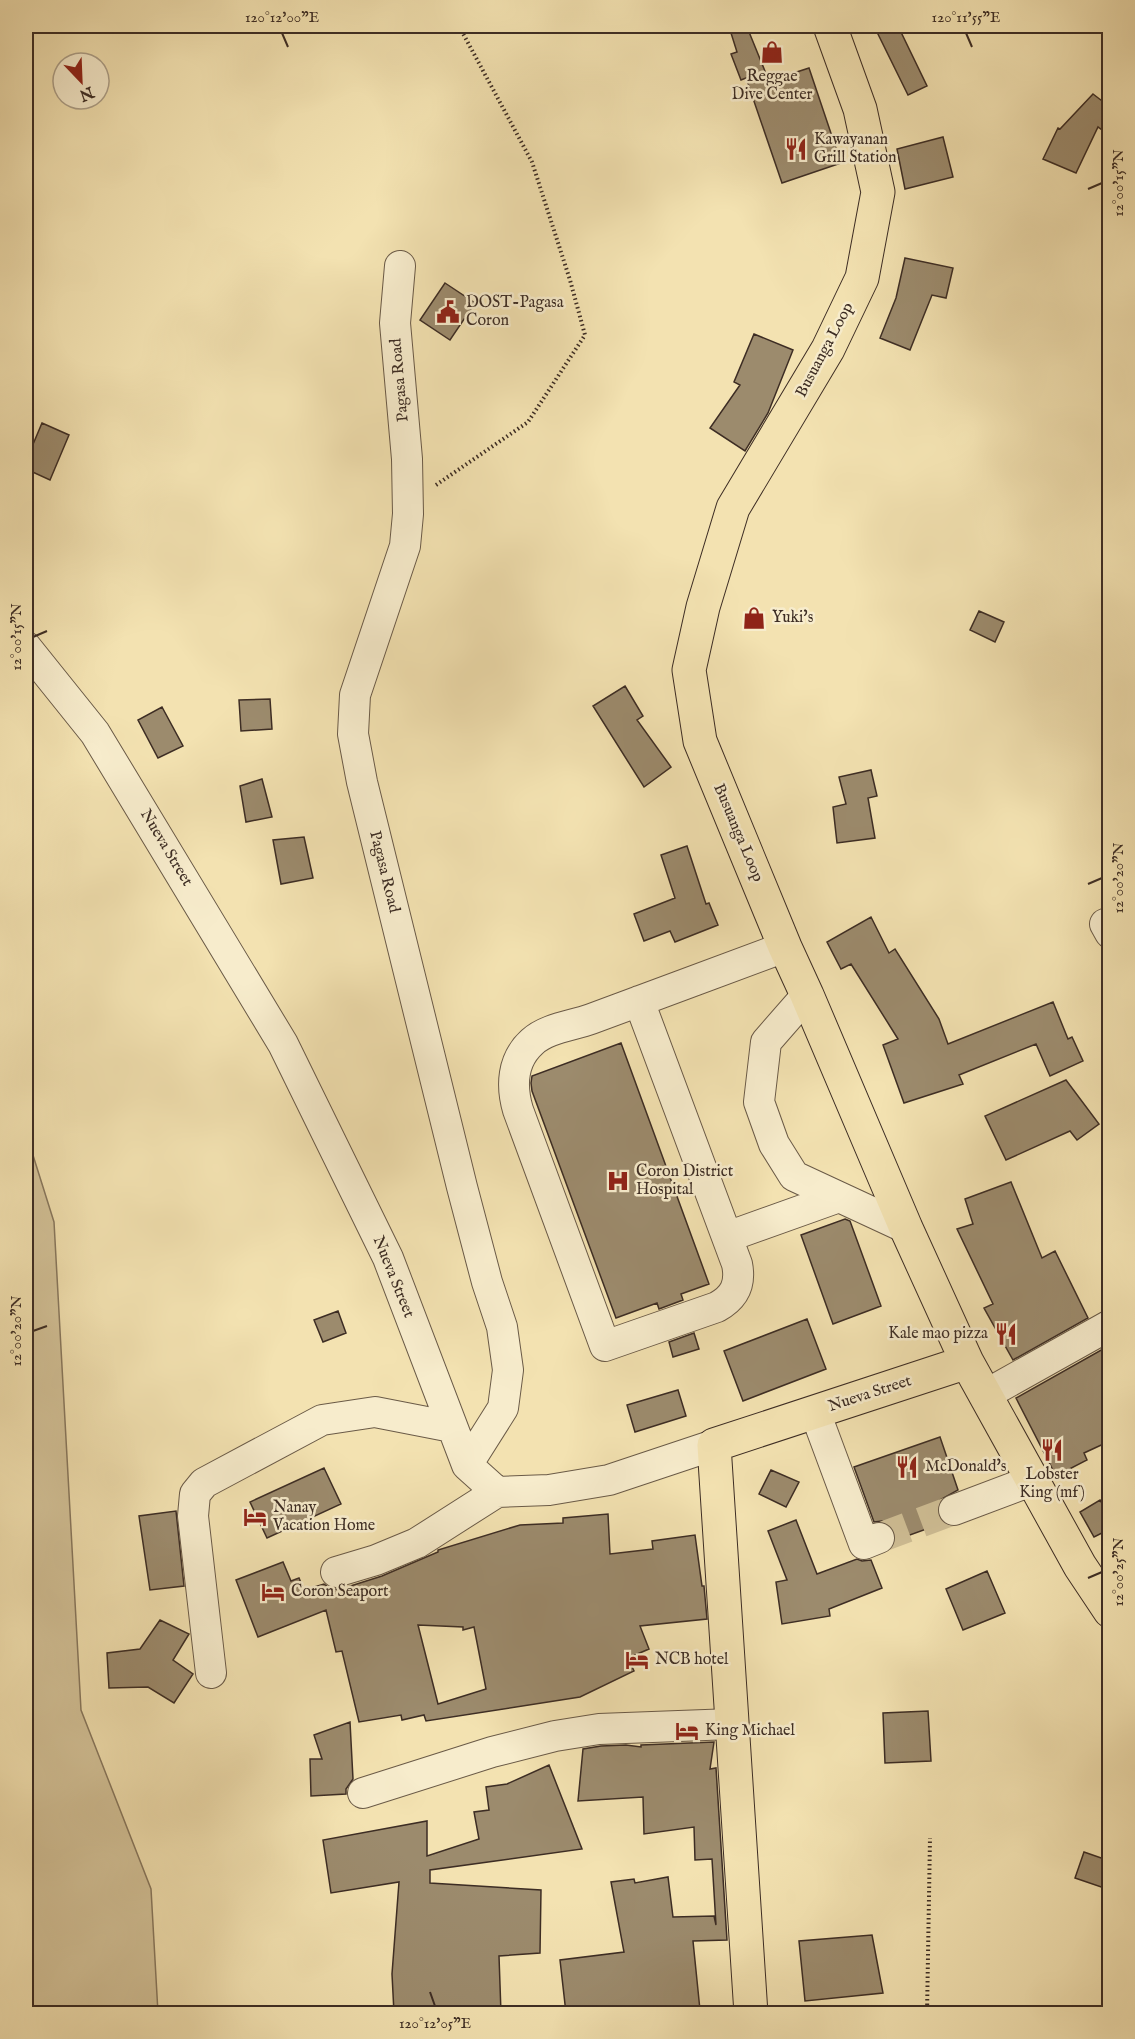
<svg xmlns="http://www.w3.org/2000/svg" width="1135" height="2039" viewBox="0 0 1135 2039" font-family="'IM FELL English',serif">
	<style>
		.green { fill: #d4c399; stroke: #88785e; stroke-width: 1.5 }
		.building { fill: #9c8b6d; stroke: #3d2d24; stroke-width: 1.5; fill-rule: evenodd }
		.lines { fill: none; stroke-linecap: round; stroke-linejoin: round }
		.minor-tunnel { stroke: #cfbe95; stroke-width: 30; stroke-dasharray: 30 15; stroke-linecap: butt }
		.minor-casing { stroke: #6a5a47; stroke-width: 32 }
		.major-casing { stroke: #3d2d24; stroke-width: 35 }
		.path { stroke: #3d2d24; stroke-width: 4; stroke-dasharray: 1.5 3; stroke-linecap: butt }
		.minor { stroke: #f7eccc; stroke-width: 30 }
		.major { stroke: #f3e2b1; stroke-width: 33 }
		.ticks { fill: none; stroke: #3d2d24; stroke-width: 2 }
		.labels { text-anchor: middle; dominant-baseline: central; stroke-width: 5; stroke-linejoin: round; paint-order: stroke }
		.poi-label { font-size: 16px; fill: #3d2d24; stroke: #f7eccc; text-anchor: start }
		.street-label { font-size: 16px; fill: #3d2d24; stroke: #f7eccc }
		.neatline { fill: none; stroke: #3d2d24; stroke-width: 2 }
		.ticks-label { font-size: 15px; text-anchor: middle; fill: #3d2d24 }
	</style>
	<rect width="100%" height="100%" fill="#f3e2b1"/>
	<filter id="stains"><feTurbulence type="fractalNoise" baseFrequency=".00333" numOctaves="4"/><feColorMatrix values="0 0 0 0 .2 0 0 0 0 .09 0 0 0 0 .02 0 0 0 .5 -.17"/></filter>
	<radialGradient id="worn" r=".72"><stop offset=".6" stop-color="#630" stop-opacity="0"/><stop offset="1" stop-color="#630" stop-opacity=".3"/></radialGradient>
	<path class="green" d="M26 1133 54 1222 81 1710 151 1889 158 2013H26Z"/>
	<path class="building" d="M874 26H898L927 86 908 95Z
		M747 27 769 81 809 68 841 163 782 183 746 78 741 80 731 54 737 52 731 33Z
		M1093 94 1110 107V136L1098 127 1076 173 1043 159 1058 128 1060 129Z
		M943 137 953 177 905 189 897 149Z
		M905 258 953 268 946 298 932 295 910 350 880 338 896 298Z
		M445 283 475 303 450 340 420 320Z
		M754 334 793 350 768 413 745 451 710 428 740 385 734 382Z
		M42 423 69 435 50 480 26 469V461Z
		M979 611 1004 622 995 642 970 630Z
		M625 686 643 716 637 720 671 767 644 787 593 706Z
		M270 699 272 729 241 731 239 700Z
		M162 707 183 746 158 758 138 720Z
		M871 770 877 796 868 798 875 838 837 843 833 807 846 804 839 777Z
		M262 779 272 817 246 822 240 786Z
		M304 837 313 878 281 884 273 840Z
		M687 846 706 904 709 903 718 925 675 942 670 931 644 941 634 914 675 898 661 855Z
		M871 917 889 953 895 949 939 1019 948 1044 1053 1002 1068 1039 1072 1037 1083 1061 1050 1076 1036 1044 959 1075 963 1084 904 1103 883 1045 898 1039 851 964 841 969 827 942Z
		M621 1043 709 1284 681 1294 683 1300 659 1309 657 1303 616 1318 532 1091 531 1083 532 1076Z
		M1066 1080 1099 1124 1077 1140 1070 1131 1006 1160 985 1116Z
		M1011 1182 1042 1258 1055 1251 1088 1318 1013 1360 984 1308 993 1304 957 1229 973 1224 965 1199Z
		M845 1219 850 1221 881 1306 833 1324 801 1235Z
		M338 1311 346 1333 323 1342 314 1320Z
		M807 1319 826 1369 743 1401 724 1351Z
		M694 1333 699 1349 673 1357 669 1342Z
		M1103 1349 1110 1361V1441L1084 1453 1087 1460 1056 1476 1016 1398Z
		M678 1390 686 1416 635 1432 627 1405Z
		M940 1437 958 1490 940 1500 937 1508 938 1516 943 1523 896 1540 895 1531 890 1525 882 1521 874 1522 854 1467Z
		M324 1468 341 1504 267 1538 250 1502Z
		M771 1470 799 1482 786 1507 759 1494Z
		M1100 1500 1110 1516V1529L1094 1537 1080 1512Z
		M176 1511 184 1586 150 1590 139 1516Z
		M608 1514 610 1554 653 1549 652 1541 695 1535 702 1586H704L707 1619 640 1626 649 1649 628 1658 634 1671 580 1697 426 1721 424 1715 402 1720 401 1715 359 1722 342 1651 336 1652 326 1610 258 1637 236 1580 283 1562 291 1581 299 1578 304 1590 324 1584 331 1589H341L382 1576 438 1552V1550L520 1525 563 1523V1518ZM418 1625 463 1627V1630L474 1627 486 1689 438 1704Z
		M796 1520 817 1574 857 1559 862 1561 871 1560 882 1588 829 1609 830 1616 782 1624 776 1582 787 1580 768 1531Z
		M987 1571 1005 1613 963 1630 946 1589Z
		M160 1620 189 1634 173 1660 193 1674 174 1703 148 1687 109 1688 107 1653 140 1649Z
		M928 1711 931 1761 885 1763 883 1713Z
		M350 1722 353 1779 346 1789V1794L311 1796 310 1759H322L314 1735Z
		M714 1742 710 1769 716 1768 727 1940 693 1941 700 2010 664 2013H566L560 1960 624 1952 611 1882 634 1879 635 1883 668 1877 673 1917 714 1916 716 1925 712 1859 695 1860 694 1827 644 1834 643 1797 578 1801 583 1749 601 1746 626 1745 641 1747V1745Z
		M549 1765 582 1849 430 1870V1883L541 1890 540 1953 499 1956 501 2013H394L392 1974 399 1882 331 1893 323 1840 427 1821V1856L479 1839 474 1812 489 1810 486 1787 507 1784Z
		M1084 1852 1110 1861V1890L1075 1878Z
		M872 1935 883 1993 805 2001 799 1941Z"/>
	<g class="lines">
		<path class="minor-tunnel" d="M879 1538 954 1510"/>
		<g class="minor-casing">
			<path id="minor" d="M400 266 395 323 407 459 408 514 405 546 355 695 353 734 362 782 462 1187 487 1282 502 1327 508 1370 503 1408 467 1465
				M26 647 95 733 283 1044 388 1258 467 1465 497 1492 549 1490 609 1480 714 1445
				M1110 922 1105 924 1110 933
				M807 995 766 1042 759 1102 774 1144 794 1176 906 1228
				M639 1001 737 1264C741 1284 735 1297 717 1307L605 1346 518 1110C511 1086 512 1060 532 1042 547 1028 572 1026 591 1019 656 995 720 971 785 947
				M727 1237 839 1197
				M985 1395 1110 1325
				M815 1412 864 1544 879 1538
				M954 1510 1031 1481
				M336 1572 376 1560 417 1543 497 1492
				M211 1673 193 1516 195 1494 204 1483 322 1420 375 1412 452 1427
				M363 1793 492 1752 555 1736 599 1729 732 1724"/>
		</g>
		<g class="major-casing">
			<path id="major" d="M830 26 860 109 878 192 862 278 828 349 733 508 703 607 689 670 700 741 785 947 807 995 906 1228 967 1362 1080 1566 1110 1611
				M751 2014 714 1445 967 1362"/>
		</g>
		<path class="path" d="M436 485 528 422 585 335 570 280 532 162 459 26
			M927 2014 930 1838"/>
		<use href="#minor" class="minor"/>
		<use href="#major" class="major"/>
	</g>
	<path class="ticks" d="M282 33 288 47M966 33 972 47M1088 189 1102 183M33 637 47 631M1088 884 1102 878M33 1331 47 1326M1088 1578 1102 1572M430 1992 435 2006"/>
	<defs>
		<g id="shop-bare" transform="scale(1.8)"><path d="M-5-2.5h2.3a2.7 3.5 0 0 1 5.4 0H5L5.5 6h-11ZM-1.5-2.5h3a1.5 2.3 0 0 0-3 0Z" fill="#8f2418" stroke="#f7eccc" stroke-width="2.5" paint-order="stroke"/></g>
		<g id="restaurant-bare" transform="scale(1.8)"><path d="M-5-6h1v4h1v-4h1v4h1v-4h1v5L-1.5 .5V6h-2V.5L-5-1ZM5-6V6H3V1.5H1.5Q1.5-4 5-6Z" fill="#8f2418" stroke="#f7eccc" stroke-width="2.5" paint-order="stroke"/></g>
		<g id="civic-bare" transform="scale(1.8)"><path d="M-.6-6.5H3V-4.5H.6V-3L4-1V1h2V6H-6V1h2V-1L-.6-3ZM-1.2 2.5V6h2.4V2.5Z" fill="#8f2418" stroke="#f7eccc" stroke-width="2.5" paint-order="stroke"/></g>
		<g id="hospital-bare" transform="scale(1.8)"><path d="M-5-5h3v3.5h4V-5h3V5h-3V1.5h-4V5h-3Z" fill="#8f2418" stroke="#f7eccc" stroke-width="2.5" paint-order="stroke"/></g>
		<g id="hotel-bare" transform="scale(1.8)"><path d="M-6-4.5h1.5V1H6V5H4.5V3h-9V5H-6ZM-4 0a1.8 1.8 0 1 1 3.6 0ZM.5 0V-2.5h3Q6-2.5 6 0Z" fill="#8f2418" stroke="#f7eccc" stroke-width="2.5" paint-order="stroke"/></g>
	</defs>
	<g fill-rule="evenodd">
		<use href="#shop-bare" x="772" y="52"/>
		<use href="#restaurant-bare" x="796" y="149"/>
		<use href="#civic-bare" x="448" y="312"/>
		<use href="#shop-bare" x="754" y="618"/>
		<use href="#hospital-bare" x="618" y="1181"/>
		<use href="#restaurant-bare" x="1006" y="1334"/>
		<use href="#restaurant-bare" x="1052" y="1450"/>
		<use href="#restaurant-bare" x="907" y="1467"/>
		<use href="#hotel-bare" x="255" y="1517"/>
		<use href="#hotel-bare" x="273" y="1592"/>
		<use href="#hotel-bare" x="637" y="1660"/>
		<use href="#hotel-bare" x="687" y="1731"/>
	</g>
	<g class="labels">
		<g class="poi-label">
			<text x="772" y="77" text-anchor="middle">Reggae<tspan x="772" dy="18">Dive Center</tspan></text>
			<text x="814" y="140">Kawayanan<tspan x="814" dy="18">Grill Station</tspan></text>
			<text x="466" y="303">DOST-Pagasa<tspan x="466" dy="18">Coron</tspan></text>
			<text x="772" y="618">Yuki's</text>
			<text x="636" y="1172">Coron District<tspan x="636" dy="18">Hospital</tspan></text>
			<text x="988" y="1334" text-anchor="end">Kale mao pizza</text>
			<text x="925" y="1467">McDonald's</text>
			<text x="1052" y="1475" text-anchor="middle">Lobster<tspan x="1052" dy="18">King (mf)</tspan></text>
			<text x="273" y="1508">Nanay<tspan x="273" dy="18">Vacation Home</tspan></text>
			<text x="291" y="1592">Coron Seaport</text>
			<text x="655" y="1660">NCB hotel</text>
			<text x="705" y="1731">King Michael</text>
		</g>
		<g class="street-label">
			<text transform="translate(825 350) rotate(-62)">Busuanga Loop</text>
			<text transform="translate(400 380) rotate(-95)">Pagasa Road</text>
			<text transform="translate(738 833) rotate(67)">Busuanga Loop</text>
			<text transform="translate(166 848) rotate(59)">Nueva Street</text>
			<text transform="translate(384 872) rotate(76)">Pagasa Road</text>
			<text transform="translate(393 1277) rotate(68)">Nueva Street</text>
			<text transform="translate(870 1394) rotate(-18)">Nueva Street</text>
		</g>
	</g>
	<rect width="1135" height="2039" fill="none" stroke="#f3e2b1" stroke-width="66"/>
	<g transform="translate(81 81) rotate(157)"><circle r="28" fill="#f7eccc" stroke="#ada089" stroke-width="1.5"/>
	<path d="M0-4.5L10 22L0 15L-10 22Z" fill="#8f2418"/>
	<text y="-9" font-size="16" font-weight="bold" text-anchor="middle" fill="#3d2d24">N</text>
	</g>
	<rect x="33" y="33" width="1069" height="1973" class="neatline"/>
	<g class="ticks-label">
		<text x="282" y="22">120°12'00"E</text>
		<text x="966" y="22">120°11'55"E</text>
		<text transform="translate(1118 183) rotate(-90)" y="5">12°00'15"N</text>
		<text transform="translate(16 637) rotate(-90)" y="5">12°00'15"N</text>
		<text transform="translate(1118 878) rotate(-90)" y="5">12°00'20"N</text>
		<text transform="translate(16 1331) rotate(-90)" y="5">12°00'20"N</text>
		<text transform="translate(1118 1572) rotate(-90)" y="5">12°00'25"N</text>
		<text x="435" y="2028">120°12'05"E</text>
	</g>
	<rect width="100%" height="100%" filter="url(#stains)"/>
	<rect width="100%" height="100%" fill="url(#worn)"/>
</svg>
